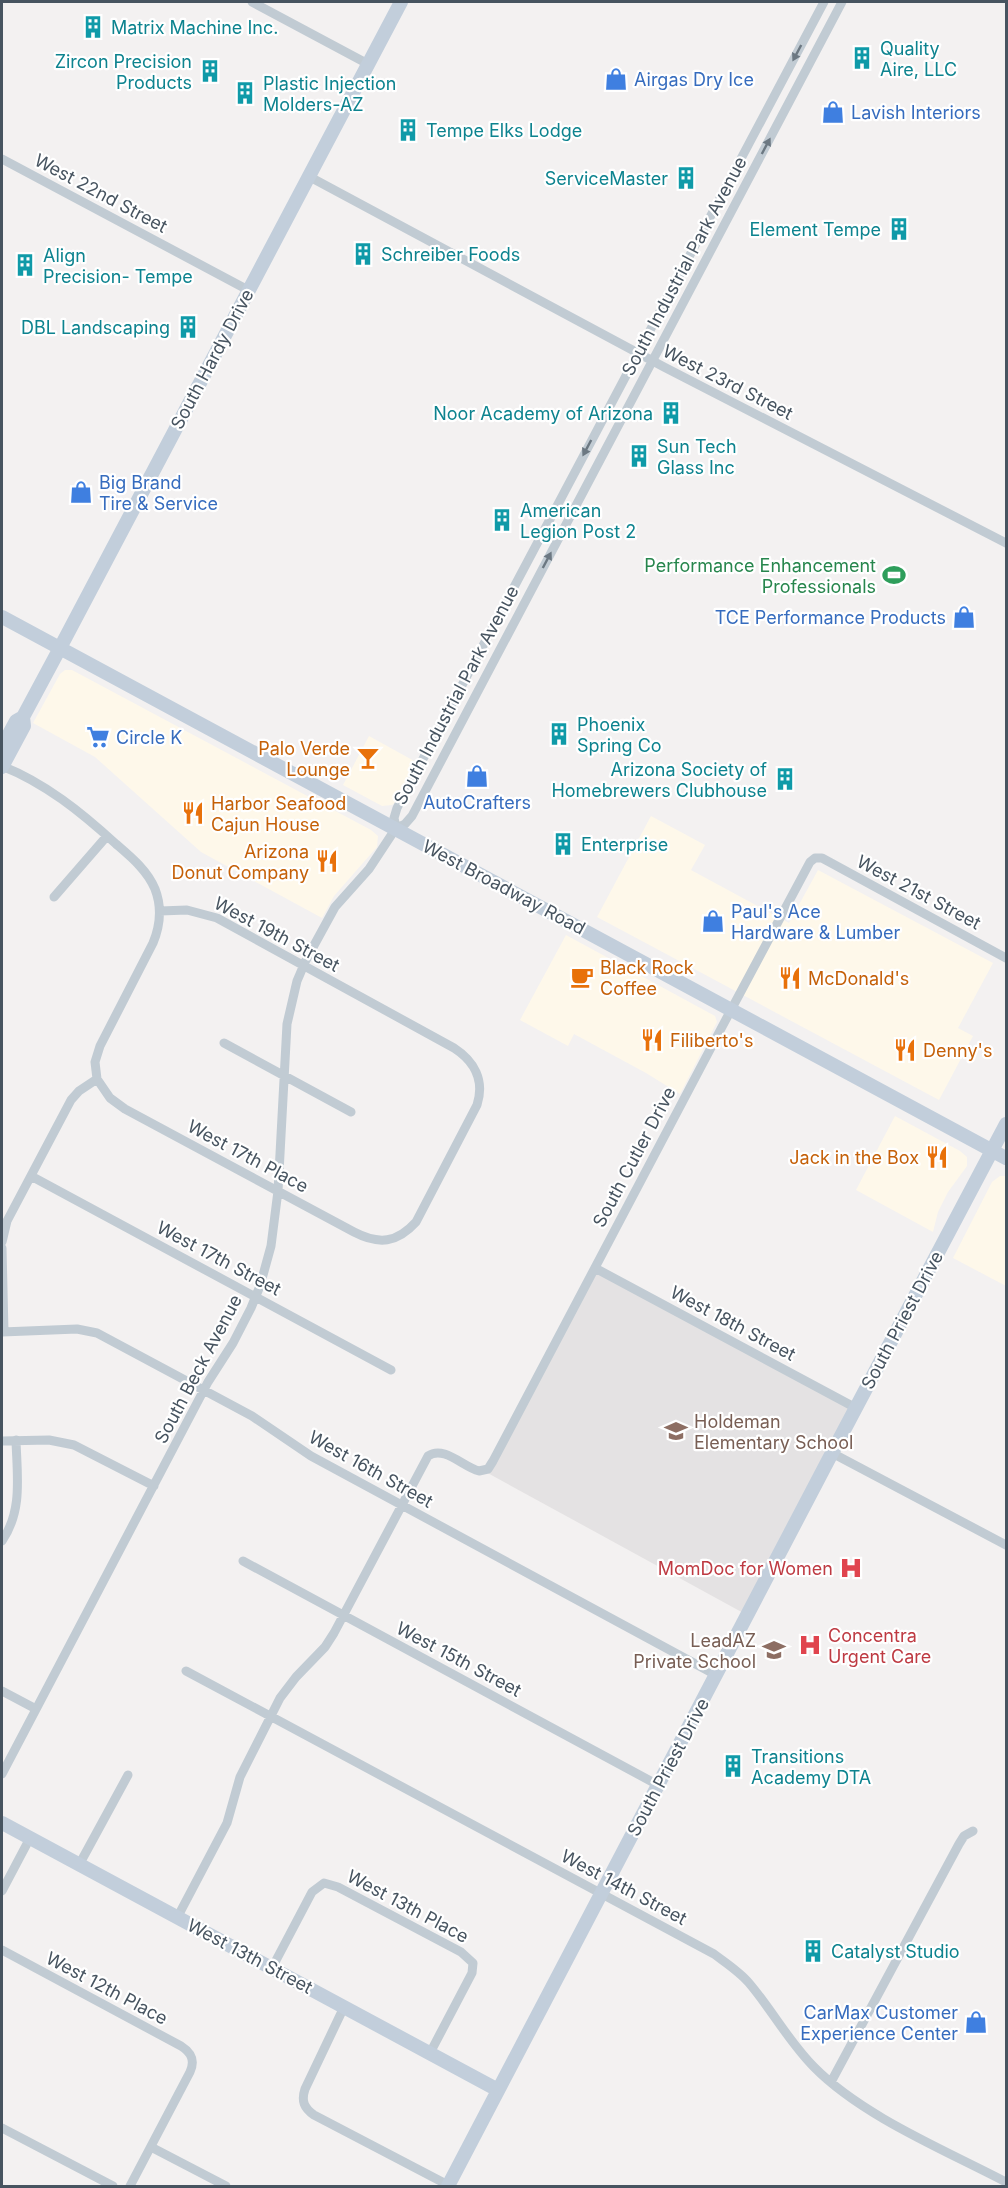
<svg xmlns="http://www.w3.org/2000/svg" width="1008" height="2188" viewBox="0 0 1008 2188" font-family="Inter,sans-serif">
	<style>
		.commercial { fill: #fef8ea }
		.education { fill: #e4e2e3 }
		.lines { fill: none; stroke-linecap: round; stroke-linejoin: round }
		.street { stroke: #c1cbd3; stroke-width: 9 }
		.secondary { stroke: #c2cedb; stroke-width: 14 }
		.oneway { fill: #6c7882 }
		.labels { text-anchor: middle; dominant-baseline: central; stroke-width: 4.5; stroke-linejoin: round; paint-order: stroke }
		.culture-label { font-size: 18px; fill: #0d838f; stroke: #fff; text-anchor: start }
		.shop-label { font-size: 18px; fill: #366cbe; stroke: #fff; text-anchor: start }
		.street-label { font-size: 18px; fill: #475460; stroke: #fff }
		.leisure-label { font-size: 18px; fill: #27864d; stroke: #fff; text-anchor: end }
		.food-label { font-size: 18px; fill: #c56008; stroke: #fff; text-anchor: start }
		.education-label { font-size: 18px; fill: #785e54; stroke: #fff; text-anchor: start }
		.health-label { font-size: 18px; fill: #be3a42; stroke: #fff; text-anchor: end }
	</style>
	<rect width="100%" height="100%" fill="#f3f1f1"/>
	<path class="commercial" d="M65 670H72L371 830 378 836 377 847 334 896 322 918 201 852 95 757 33 723 60 674Z
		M369 736 416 762 397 801 392 805 382 806 343 785Z
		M651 816 705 845 691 870 789 923 818 870 993 963 958 1028 973 1036 939 1100 597 917Z
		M566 935 715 1016 717 1022 680 1094 646 1073 574 1034 568 1046 520 1020Z
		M895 1116 960 1151 967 1157V1166L948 1192 938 1212 933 1232 856 1190Z
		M1000 1176H1006V1286L953 1258 992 1182Z"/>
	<path class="education" d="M595 1268 856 1408 747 1615 484 1471Z"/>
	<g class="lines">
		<path class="street" d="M252 2 368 64
			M2 159 248 290
			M310 177 664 367 1006 543
			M2 766C45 783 81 812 116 844 131 857 147 870 155 889 162 907 160 926 153 943L100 1046 95 1062 97 1079 79 1091 71 1100 7 1221 2 1242
			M396 828 405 824 412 816 842 2
			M396 828 394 818 397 808 824 2
			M54 897 107 836
			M224 1043 351 1112
			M97 1079 110 1098 125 1109 354 1232C379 1245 397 1243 416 1222L477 1105C485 1080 474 1061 454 1048L217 918 187 910 160 911
			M31 1176 391 1370
			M2 1248 4 1332
			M595 1268 856 1408
			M2 1332 77 1329 97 1333 252 1416 311 1456 716 1675
			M2 1441 49 1440 74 1445 154 1486
			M832 1453 1006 1545
			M2 1541C23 1510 17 1476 16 1440
			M243 1561 658 1785
			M186 1671 714 1954C726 1963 740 1972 749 1983 772 2010 789 2042 814 2067 862 2116 945 2150 1006 2182
			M2 1691 36 1709
			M2 1774 208 1382 233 1343 251 1308 260 1286 271 1246 278 1191 287 1024 297 981 306 960 335 907 369 869 396 828
			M79 1865 128 1775
			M2 1891 30 1838
			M177 1918 227 1823 240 1777 280 1698 296 1677 325 1647 334 1633 428 1456C444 1445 463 1467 479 1471L488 1469 493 1461 723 1025 810 862 815 858H822L1006 958
			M2 1950 181 2046C192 2053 195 2061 190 2072L130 2186
			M272 1968 312 1892 324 1883 338 1887 461 1952 473 1963 472 1973 430 2053
			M344 2007 305 2089C301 2101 304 2108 314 2115L448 2185
			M831 2082 959 1844 964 1836 973 1831
			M2 2128 113 2186
			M151 2147 226 2186"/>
		<path class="secondary" d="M2 617 1006 1158
			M2 747 16 721 23 717 60 648 401 2
			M2 767 24 726 23 717
			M2 1823 498 2090
			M448 2186 832 1453 1006 1124"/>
	</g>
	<defs><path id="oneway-solid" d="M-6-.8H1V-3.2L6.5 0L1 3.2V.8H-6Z" transform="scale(1.5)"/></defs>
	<g class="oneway">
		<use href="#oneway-solid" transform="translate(797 53) rotate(118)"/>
		<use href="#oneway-solid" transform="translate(766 146) rotate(-62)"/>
		<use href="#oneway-solid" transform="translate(587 448) rotate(118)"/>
		<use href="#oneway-solid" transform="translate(547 560) rotate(-62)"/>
	</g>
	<defs>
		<g id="building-bare" transform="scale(1.8)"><path d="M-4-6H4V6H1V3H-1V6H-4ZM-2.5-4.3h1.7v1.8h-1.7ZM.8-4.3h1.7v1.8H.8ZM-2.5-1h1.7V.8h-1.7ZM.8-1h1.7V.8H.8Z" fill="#0f9aa8" stroke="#fff" stroke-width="2.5" paint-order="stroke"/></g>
		<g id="shop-bare" transform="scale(1.8)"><path d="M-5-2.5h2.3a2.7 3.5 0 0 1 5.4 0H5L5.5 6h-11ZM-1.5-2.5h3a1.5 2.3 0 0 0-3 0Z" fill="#3f7fe0" stroke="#fff" stroke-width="2.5" paint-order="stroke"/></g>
		<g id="stadium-bare" transform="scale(1.8)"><path d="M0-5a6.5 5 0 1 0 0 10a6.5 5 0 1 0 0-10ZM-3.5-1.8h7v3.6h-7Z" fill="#2e9e5b" stroke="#fff" stroke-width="2.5" paint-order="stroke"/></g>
		<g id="supermarket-bare" transform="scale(1.8)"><path d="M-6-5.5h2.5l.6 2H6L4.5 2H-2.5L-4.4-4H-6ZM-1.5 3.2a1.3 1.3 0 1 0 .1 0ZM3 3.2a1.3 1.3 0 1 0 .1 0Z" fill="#3f7fe0" stroke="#fff" stroke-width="2.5" paint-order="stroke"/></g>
		<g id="bar-bare" transform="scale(1.8)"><path d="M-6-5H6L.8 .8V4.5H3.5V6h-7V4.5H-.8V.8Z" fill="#e8710a" stroke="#fff" stroke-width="2.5" paint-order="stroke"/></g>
		<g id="restaurant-bare" transform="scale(1.8)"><path d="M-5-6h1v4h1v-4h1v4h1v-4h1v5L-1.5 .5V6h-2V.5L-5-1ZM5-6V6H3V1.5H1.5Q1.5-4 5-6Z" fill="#e8710a" stroke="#fff" stroke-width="2.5" paint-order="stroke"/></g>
		<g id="cafe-bare" transform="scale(1.8)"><path d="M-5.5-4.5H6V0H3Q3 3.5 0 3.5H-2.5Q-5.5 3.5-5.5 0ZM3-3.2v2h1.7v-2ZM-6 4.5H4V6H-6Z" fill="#e8710a" stroke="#fff" stroke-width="2.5" paint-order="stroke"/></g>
		<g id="school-bare" transform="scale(1.8)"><path d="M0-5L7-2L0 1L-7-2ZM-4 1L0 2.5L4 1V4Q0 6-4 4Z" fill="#8d6e63" stroke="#fff" stroke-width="2.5" paint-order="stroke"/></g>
		<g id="hospital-bare" transform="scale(1.8)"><path d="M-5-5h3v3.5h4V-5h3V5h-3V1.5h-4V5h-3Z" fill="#e0444e" stroke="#fff" stroke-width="2.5" paint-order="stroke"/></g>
	</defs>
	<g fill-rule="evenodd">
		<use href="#building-bare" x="93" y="27"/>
		<use href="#building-bare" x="862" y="58"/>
		<use href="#building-bare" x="210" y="71"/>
		<use href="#shop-bare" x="616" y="79"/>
		<use href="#building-bare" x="245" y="93"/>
		<use href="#shop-bare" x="833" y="112"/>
		<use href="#building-bare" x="408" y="130"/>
		<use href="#building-bare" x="686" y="178"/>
		<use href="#building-bare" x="899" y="229"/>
		<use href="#building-bare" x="363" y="254"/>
		<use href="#building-bare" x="25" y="265"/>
		<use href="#building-bare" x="188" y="327"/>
		<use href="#building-bare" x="671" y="413"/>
		<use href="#building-bare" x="639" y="456"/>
		<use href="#shop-bare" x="81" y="492"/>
		<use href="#building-bare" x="502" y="520"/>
		<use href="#stadium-bare" x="894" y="575"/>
		<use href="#shop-bare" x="964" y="617"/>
		<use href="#building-bare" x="559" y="734"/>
		<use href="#supermarket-bare" x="98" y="737"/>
		<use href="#bar-bare" x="368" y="758"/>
		<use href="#shop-bare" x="477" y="776"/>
		<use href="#building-bare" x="785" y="779"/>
		<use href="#restaurant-bare" x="193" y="813"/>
		<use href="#building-bare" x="563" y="844"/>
		<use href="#restaurant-bare" x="327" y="861"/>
		<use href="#shop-bare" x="713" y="921"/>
		<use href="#cafe-bare" x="582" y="977"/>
		<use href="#restaurant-bare" x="790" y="978"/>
		<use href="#restaurant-bare" x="652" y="1040"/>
		<use href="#restaurant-bare" x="905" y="1050"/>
		<use href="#restaurant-bare" x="937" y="1157"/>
		<use href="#school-bare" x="676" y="1431"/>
		<use href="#hospital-bare" x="851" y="1568"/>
		<use href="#hospital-bare" x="810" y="1645"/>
		<use href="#school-bare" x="774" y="1650"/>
		<use href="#building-bare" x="733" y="1766"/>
		<use href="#building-bare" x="813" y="1951"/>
		<use href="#shop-bare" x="976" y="2022"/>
	</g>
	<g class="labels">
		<g class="culture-label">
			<text x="111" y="27">Matrix Machine Inc.</text>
			<text x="880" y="48">Quality<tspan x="880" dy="21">Aire, LLC</tspan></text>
			<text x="192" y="61" text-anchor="end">Zircon Precision<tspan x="192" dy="21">Products</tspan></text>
			<text x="263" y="83">Plastic Injection<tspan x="263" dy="21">Molders-AZ</tspan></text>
			<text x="426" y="130">Tempe Elks Lodge</text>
			<text x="668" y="178" text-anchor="end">ServiceMaster</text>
			<text x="881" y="229" text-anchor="end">Element Tempe</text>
			<text x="381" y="254">Schreiber Foods</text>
			<text x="43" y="255">Align<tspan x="43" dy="21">Precision- Tempe</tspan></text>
			<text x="170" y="327" text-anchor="end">DBL Landscaping</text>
			<text x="653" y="413" text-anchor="end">Noor Academy of Arizona</text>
			<text x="657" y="446">Sun Tech<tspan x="657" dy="21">Glass Inc</tspan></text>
			<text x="520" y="510">American<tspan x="520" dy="21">Legion Post 2</tspan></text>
			<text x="577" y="724">Phoenix<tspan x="577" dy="21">Spring Co</tspan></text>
			<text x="767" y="769" text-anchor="end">Arizona Society of<tspan x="767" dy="21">Homebrewers Clubhouse</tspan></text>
			<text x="581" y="844">Enterprise</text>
			<text x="751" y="1756">Transitions<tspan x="751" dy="21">Academy DTA</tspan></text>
			<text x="831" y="1951">Catalyst Studio</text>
		</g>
		<g class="shop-label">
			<text x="634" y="79">Airgas Dry Ice</text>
			<text x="851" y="112">Lavish Interiors</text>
			<text x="99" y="482">Big Brand<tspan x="99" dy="21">Tire &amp; Service</tspan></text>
			<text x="946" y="617" text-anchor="end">TCE Performance Products</text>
			<text x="116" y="737">Circle K</text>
			<text x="477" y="802" text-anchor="middle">AutoCrafters</text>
			<text x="731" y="911">Paul's Ace<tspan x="731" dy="21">Hardware &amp; Lumber</tspan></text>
			<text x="958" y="2012" text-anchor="end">CarMax Customer<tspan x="958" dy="21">Experience Center</tspan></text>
		</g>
		<g class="street-label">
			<text transform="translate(101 193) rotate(28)">West 22nd Street</text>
			<text transform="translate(684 266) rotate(-62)">South Industrial Park Avenue</text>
			<text transform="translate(212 359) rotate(-62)">South Hardy Drive</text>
			<text transform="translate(728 382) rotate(27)">West 23rd Street</text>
			<text transform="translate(456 695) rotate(-62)">South Industrial Park Avenue</text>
			<text transform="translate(504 887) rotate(28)">West Broadway Road</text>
			<text transform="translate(919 892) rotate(28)">West 21st Street</text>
			<text transform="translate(277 934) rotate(28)">West 19th Street</text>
			<text transform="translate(248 1156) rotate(28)">West 17th Place</text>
			<text transform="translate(634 1157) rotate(-62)">South Cutler Drive</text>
			<text transform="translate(219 1258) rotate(28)">West 17th Street</text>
			<text transform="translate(902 1320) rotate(-62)">South Priest Drive</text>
			<text transform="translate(733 1323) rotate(28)">West 18th Street</text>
			<text transform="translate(198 1369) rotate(-62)">South Beck Avenue</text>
			<text transform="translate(371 1469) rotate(29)">West 16th Street</text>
			<text transform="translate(459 1659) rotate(28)">West 15th Street</text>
			<text transform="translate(668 1767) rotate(-62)">South Priest Drive</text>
			<text transform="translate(624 1887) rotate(28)">West 14th Street</text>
			<text transform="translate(408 1906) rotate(28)">West 13th Place</text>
			<text transform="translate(250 1956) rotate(28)">West 13th Street</text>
			<text transform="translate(107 1988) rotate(28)">West 12th Place</text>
		</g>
		<g class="leisure-label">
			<text x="876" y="565">Performance Enhancement<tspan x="876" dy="21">Professionals</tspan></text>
		</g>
		<g class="food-label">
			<text x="350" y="748" text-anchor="end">Palo Verde<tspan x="350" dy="21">Lounge</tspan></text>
			<text x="211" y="803">Harbor Seafood<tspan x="211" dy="21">Cajun House</tspan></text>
			<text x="309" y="851" text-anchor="end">Arizona<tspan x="309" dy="21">Donut Company</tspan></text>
			<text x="600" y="967">Black Rock<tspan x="600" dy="21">Coffee</tspan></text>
			<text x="808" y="978">McDonald's</text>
			<text x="670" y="1040">Filiberto's</text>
			<text x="923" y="1050">Denny's</text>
			<text x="919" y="1157" text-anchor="end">Jack in the Box</text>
		</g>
		<g class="education-label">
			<text x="694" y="1421">Holdeman<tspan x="694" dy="21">Elementary School</tspan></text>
			<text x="756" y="1640" text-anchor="end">LeadAZ<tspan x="756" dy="21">Private School</tspan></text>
		</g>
		<g class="health-label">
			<text x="833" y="1568">MomDoc for Women</text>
			<text x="828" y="1635" text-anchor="start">Concentra<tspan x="828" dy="21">Urgent Care</tspan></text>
		</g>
	</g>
	<rect width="1008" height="2188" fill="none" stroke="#475460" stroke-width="6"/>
</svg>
